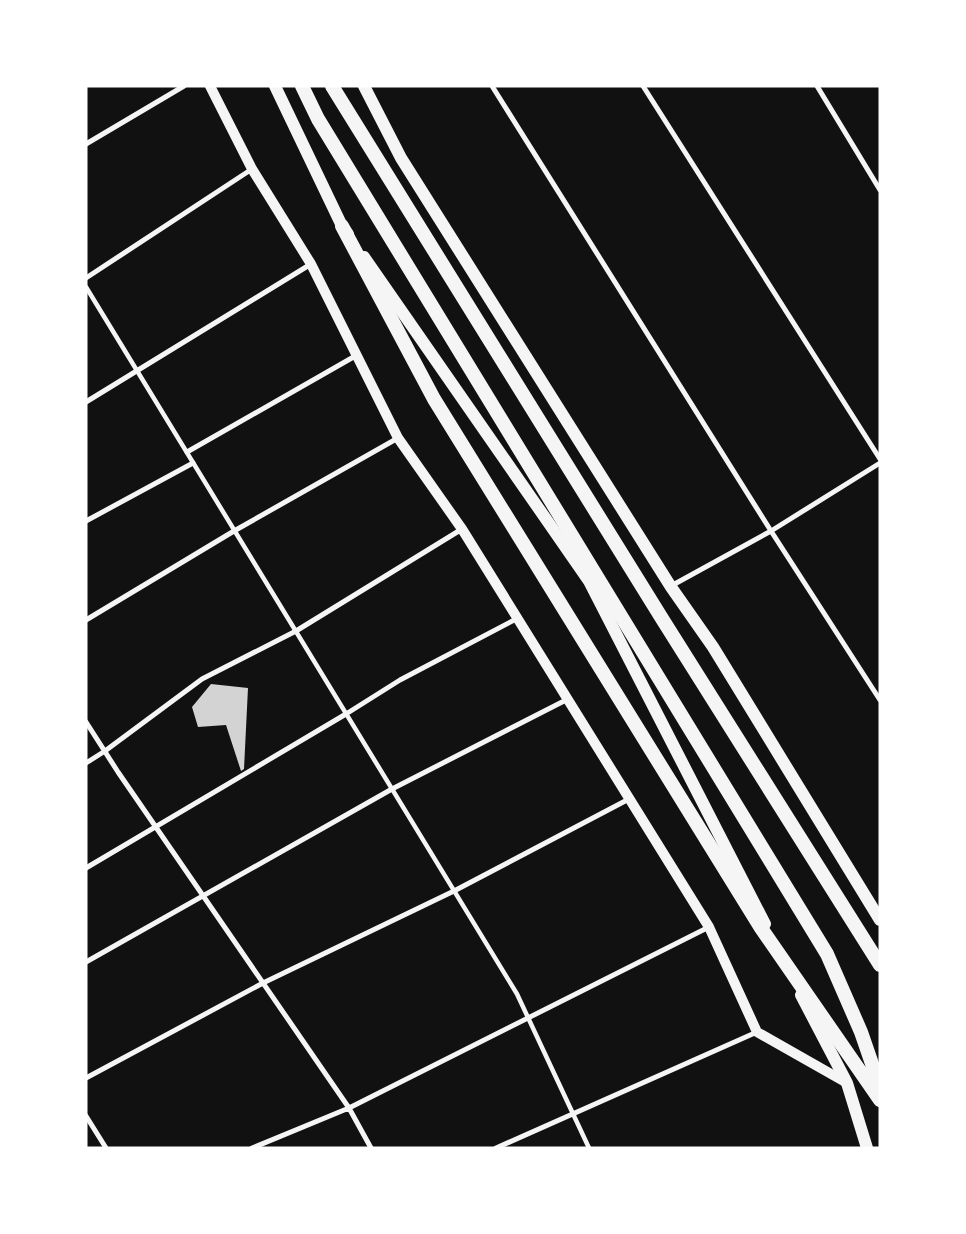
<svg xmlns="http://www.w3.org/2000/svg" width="966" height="1234" viewBox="0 0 966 1234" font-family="Manrope,sans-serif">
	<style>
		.building { fill: #d3d3d3 }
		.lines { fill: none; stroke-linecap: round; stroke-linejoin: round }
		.pedestrian { stroke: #f5f5f5; stroke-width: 4.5 }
		.minor { stroke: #f5f5f5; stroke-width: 5 }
		.secondary { stroke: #f5f5f5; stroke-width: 10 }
		.primary { stroke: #f5f5f5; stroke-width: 12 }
		.trunk { stroke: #f5f5f5; stroke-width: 14 }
	</style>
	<rect width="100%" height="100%" fill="#111"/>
	<path class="building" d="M211 684 248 688 244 769 241 771 226 725 198 727 192 707Z"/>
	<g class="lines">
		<path class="pedestrian" d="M86 287 517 994 589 1148"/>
		<path class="minor" d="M492 86 771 531 880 700
			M643 86 880 459
			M817 86 880 190
			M86 144 184 86
			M86 278 252 169
			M86 402 311 264
			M187 452 357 355
			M86 521 193 463
			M671 586 771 531 880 463
			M86 620 234 531 398 438
			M86 722 118 772 349 1108 371 1148
			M86 763 105 751 202 679 296 631 462 529
			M86 868 346 714 400 680 518 618
			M86 962 392 789 568 699
			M86 1078 263 983 454 891 629 799
			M86 1116 106 1148
			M252 1148 349 1108 709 927
			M496 1148 757 1032"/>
		<path class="secondary" d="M210 86 252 169 311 264 398 438 462 529 709 927 757 1032 847 1083"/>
		<path class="primary" d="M275 86 342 226 348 234
			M364 86 401 158 671 587 713 647 880 920
			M364 257 589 581 765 924
			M801 995 847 1083 867 1148"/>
		<path class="trunk" d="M302 86 318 119 827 954 861 1032 880 1087
			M332 86 661 617 880 965
			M342 226 434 399 761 928 880 1100"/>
	</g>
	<rect width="966" height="1234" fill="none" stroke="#ffffff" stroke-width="175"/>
</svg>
